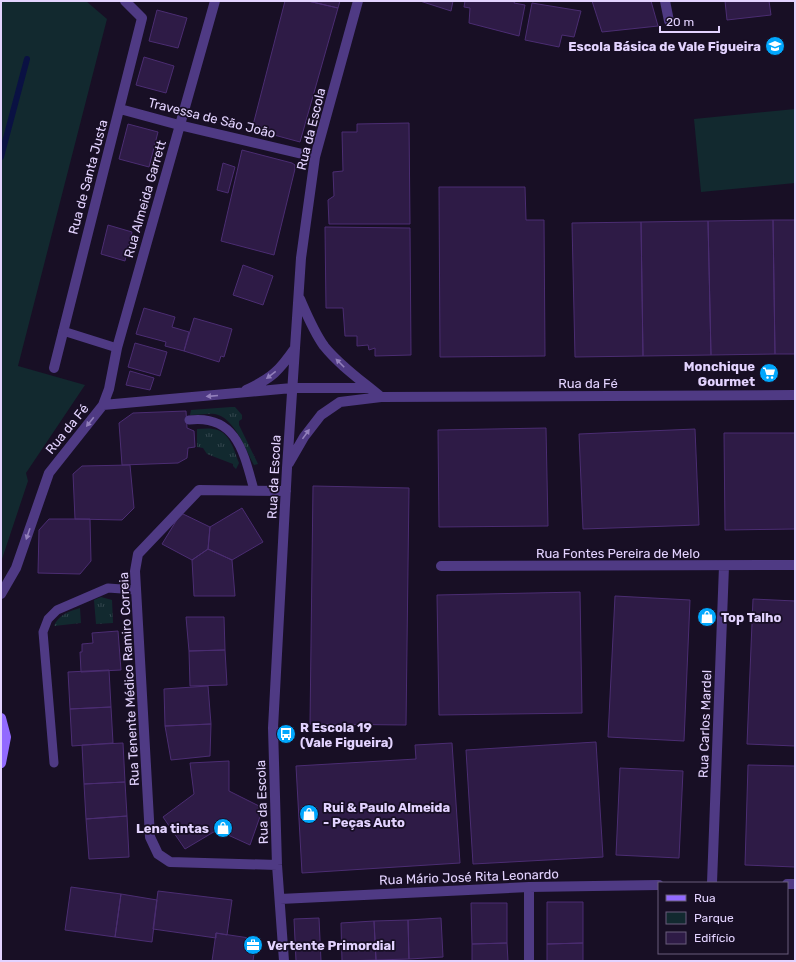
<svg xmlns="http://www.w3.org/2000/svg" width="796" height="962" viewBox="0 0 796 962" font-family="Rubik,sans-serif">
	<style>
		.grass { fill: url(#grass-tufts) }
		.green { fill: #12292f }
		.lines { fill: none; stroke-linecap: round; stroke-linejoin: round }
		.stream { stroke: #0a1143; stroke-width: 6 }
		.building { fill: #2e1b46; stroke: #4b2d72 }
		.lane { stroke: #4f3a84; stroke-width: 9 }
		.street { stroke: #4f3a84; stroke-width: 10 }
		.secondary { stroke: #926aff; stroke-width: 10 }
		.oneway { fill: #927fbb }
		.labels { text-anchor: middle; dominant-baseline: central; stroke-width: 3.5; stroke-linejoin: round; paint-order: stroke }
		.poi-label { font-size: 13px; font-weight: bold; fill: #e3d3ff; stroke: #180f25; text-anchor: start }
		.street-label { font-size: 13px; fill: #e3d3ff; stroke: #180f25 }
	</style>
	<defs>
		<pattern id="grass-tufts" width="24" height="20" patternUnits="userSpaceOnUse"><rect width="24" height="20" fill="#12292f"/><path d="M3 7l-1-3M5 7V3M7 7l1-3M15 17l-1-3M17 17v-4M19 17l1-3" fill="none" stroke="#34474e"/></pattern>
	</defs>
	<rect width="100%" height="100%" fill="#180f25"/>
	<path class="grass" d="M231 407H235L242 415V419L239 421V425L258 464 254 465C246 450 234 417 215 414 207 413 198 415 190 415L191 410Z
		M197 429C202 429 208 428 213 429 230 431 234 450 239 463L236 469 233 466V464L207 454 203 448 197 447Z
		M101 597 112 600 113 623 96 624 94 600Z
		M80 608 81 623 54 626C58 615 70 611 80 608Z"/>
	<path class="green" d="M1 1H86L107 19 18 366 85 385 26 473 28 481 1 562Z
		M795 109V183L701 192 694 119Z"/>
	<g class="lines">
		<path class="stream" d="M1 157 27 59"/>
	</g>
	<path class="building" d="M285 1H308L338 8 300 142 252 129Z
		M308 1H340L338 8Z
		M420 1H453L451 11Z
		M465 1H515L514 3 525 5 519 36 469 23 470 8 464 7Z
		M592 1H651L658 26 602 32Z
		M725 1H769L771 15 727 20Z
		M532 3 581 11 574 37 562 35 559 47 525 40Z
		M157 10 187 18 178 48 149 41Z
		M144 57 174 66 166 93 136 85Z
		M409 123 410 224H329L328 200 334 196 333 172 343 171 342 132H357V124Z
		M128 124 158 132 149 167 119 159Z
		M242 150 292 163 295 165V169L274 255 221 241Z
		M223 163 235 167 228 193 217 190Z
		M439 187H525L526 220H544L545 356 440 357Z
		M773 220 775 354 711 355 708 221Z
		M773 220H795V354H775Z
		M708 221 711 355 643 356 641 222Z
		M641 222 643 356 575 357 572 223Z
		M108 225 132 232 125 261 101 254Z
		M325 227 410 228 411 355 375 356V348L369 350 368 345 357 346V336H345L343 308H326Z
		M243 265 273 276 263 305 233 295Z
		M144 308 175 317 172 327 189 332 184 351 165 346 166 342 136 334Z
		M194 318 232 329 224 357 221 356 219 362 184 351Z
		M135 343 167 352 160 376 128 367Z
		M130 371 154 378 150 390 126 385Z
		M186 411 187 428 194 431 195 447 188 448 187 458 178 463 122 465 119 423 133 413Z
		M546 428 548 526 439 527 438 430Z
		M695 429 699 525 583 529 579 434Z
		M724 433H795V529L725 530Z
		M130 465 134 508 122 520 75 519 73 474 82 466Z
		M313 486 409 488 406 725 310 724Z
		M242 508 263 542 232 560 208 549 210 527Z
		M181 513 210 527 208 549 192 560 162 544Z
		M49 519H90L91 561 80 574 38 573 39 530Z
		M208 549 232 560 235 596H194L192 560Z
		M580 592 582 713 439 715 437 595Z
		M615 596 690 600 684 741 608 737Z
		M753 599 795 601V746L747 744Z
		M186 617H224L225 650 189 651Z
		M118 631 121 670 81 672 80 652H82V644L93 643 92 633Z
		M225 650 227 685 190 686 189 651Z
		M109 670 111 707 70 709 68 672Z
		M208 686 211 724 165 726 164 689Z
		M111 707 113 743 72 746 70 709Z
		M211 724 210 756 171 760 165 726Z
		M596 742 603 857 473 864 466 750Z
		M123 743 125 782 84 784 82 745Z
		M452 743 460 863 302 873 296 766 416 759 415 745Z
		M229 761V791L263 808 250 845 217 830 185 849 163 817 194 794 190 763Z
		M748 765 795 766V867L745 865Z
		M620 768 683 771 679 858 616 855Z
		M125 782 127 816 86 819 84 784Z
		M127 816 129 857 89 859 86 819Z
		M71 887 121 894 115 937 65 930Z
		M158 891 232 900 227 935 216 933V938L153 929Z
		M121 894 157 900 152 942 115 937Z
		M547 902H583V943L547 944Z
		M471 903H507V943L472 944Z
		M319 918 321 961H296L294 919Z
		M441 918 443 957 409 959 408 920Z
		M408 920 409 959 376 960 374 921Z
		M374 921 376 960 342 961 341 923Z
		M216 933 256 939 253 961H212Z
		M507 943 508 961H472V944Z
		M583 943V961H547V944Z"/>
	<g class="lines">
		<path class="lane" d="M63 331 117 348
			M189 420C237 414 244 454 254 490
			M54 763 43 632 48 619 57 610 108 588 136 590"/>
		<path class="street" d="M665 1 669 21
			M120 109 179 125 315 157
			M54 368 142 18 125 1
			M246 390C272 378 279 371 295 348
			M381 397 795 395
			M103 405 109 389 117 348 215 1
			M289 463 304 437 321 415 340 402 381 397C362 381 340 366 324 346 314 332 307 315 300 299
			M441 566 795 565
			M1 594 16 568 49 473 103 405 292 388H370
			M277 865 170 862 158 854 150 837 135 571 138 554 199 490 286 491
			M712 883 724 566
			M787 884H795
			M529 887V961
			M280 899 529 887 659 885
			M284 961 277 865 273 728 287 468 301 258 315 157 358 1"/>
		<path class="secondary" d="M1 718 6 737 1 763"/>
	</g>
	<defs><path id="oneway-solid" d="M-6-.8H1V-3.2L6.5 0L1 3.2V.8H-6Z"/></defs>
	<g class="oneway">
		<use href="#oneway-solid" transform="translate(340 363) rotate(-135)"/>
		<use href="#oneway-solid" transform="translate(271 375) rotate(142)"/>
		<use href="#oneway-solid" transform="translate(212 396) rotate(175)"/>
		<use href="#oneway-solid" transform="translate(90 422) rotate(129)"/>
		<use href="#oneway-solid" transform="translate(306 434) rotate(-54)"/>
		<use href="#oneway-solid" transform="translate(28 534) rotate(109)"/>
	</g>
	<defs>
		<g id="school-disc" transform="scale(1)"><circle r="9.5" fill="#01a7fd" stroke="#180f25"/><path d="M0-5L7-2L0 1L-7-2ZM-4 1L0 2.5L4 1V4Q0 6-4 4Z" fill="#fff"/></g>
		<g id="supermarket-disc" transform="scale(1)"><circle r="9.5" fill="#01a7fd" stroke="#180f25"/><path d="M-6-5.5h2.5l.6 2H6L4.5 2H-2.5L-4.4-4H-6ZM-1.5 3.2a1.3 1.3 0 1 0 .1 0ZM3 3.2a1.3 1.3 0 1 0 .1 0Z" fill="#fff"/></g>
		<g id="shop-disc" transform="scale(1)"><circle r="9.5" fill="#01a7fd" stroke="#180f25"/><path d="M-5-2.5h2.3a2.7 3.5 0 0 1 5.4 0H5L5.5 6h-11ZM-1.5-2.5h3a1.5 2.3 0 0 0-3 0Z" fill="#fff"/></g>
		<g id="bus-disc" transform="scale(1)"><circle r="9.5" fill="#01a7fd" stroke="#180f25"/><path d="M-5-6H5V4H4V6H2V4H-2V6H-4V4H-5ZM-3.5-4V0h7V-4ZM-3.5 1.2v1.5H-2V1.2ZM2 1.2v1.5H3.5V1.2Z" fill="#fff"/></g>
		<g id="office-disc" transform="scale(1)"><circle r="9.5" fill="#01a7fd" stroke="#180f25"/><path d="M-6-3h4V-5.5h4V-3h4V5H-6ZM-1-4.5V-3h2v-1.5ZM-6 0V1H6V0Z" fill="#fff"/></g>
	</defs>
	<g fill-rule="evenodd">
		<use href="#school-disc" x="775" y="46"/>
		<use href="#supermarket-disc" x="769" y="373"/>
		<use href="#shop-disc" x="707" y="617"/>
		<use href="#bus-disc" x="286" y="734"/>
		<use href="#shop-disc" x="309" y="814"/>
		<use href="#shop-disc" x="223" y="828"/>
		<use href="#office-disc" x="253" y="945"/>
	</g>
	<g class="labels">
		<g class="poi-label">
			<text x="761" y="46" text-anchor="end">Escola Básica de Vale Figueira</text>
			<text x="755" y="366" text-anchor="end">Monchique<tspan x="755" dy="15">Gourmet</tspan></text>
			<text x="721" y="617">Top Talho</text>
			<text x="300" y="727">R Escola 19<tspan x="300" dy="15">(Vale Figueira)</tspan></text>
			<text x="323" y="807">Rui &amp; Paulo Almeida<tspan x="323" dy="15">- Peças Auto</tspan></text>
			<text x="209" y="828" text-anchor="end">Lena tintas</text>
			<text x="267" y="945">Vertente Primordial</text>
		</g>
		<g class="street-label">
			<text transform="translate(212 118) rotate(14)">Travessa de São João</text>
			<text transform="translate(311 129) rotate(-76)">Rua da Escola</text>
			<text transform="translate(88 177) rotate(-75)">Rua de Santa Justa</text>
			<text transform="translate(145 199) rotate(-74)">Rua Almeida Garrett</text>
			<text x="588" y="383">Rua da Fé</text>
			<text transform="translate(67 429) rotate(-51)">Rua da Fé</text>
			<text transform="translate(274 477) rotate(-87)">Rua da Escola</text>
			<text x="618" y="553">Rua Fontes Pereira de Melo</text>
			<text transform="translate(129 679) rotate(-93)">Rua Tenente Médico Ramiro Correia</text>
			<text transform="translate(705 724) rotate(-88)">Rua Carlos Mardel</text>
			<text transform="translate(262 802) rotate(-92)">Rua da Escola</text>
			<text transform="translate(469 877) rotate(-2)">Rua Mário José Rita Leonardo</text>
		</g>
	</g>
	<rect width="796" height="962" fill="none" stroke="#e3d3ff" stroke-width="4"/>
	<rect x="658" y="882" width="130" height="72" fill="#180f25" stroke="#695d7c"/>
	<rect x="666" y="895" width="20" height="6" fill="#926aff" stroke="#695d7c"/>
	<text x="694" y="902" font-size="12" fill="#e3d3ff">Rua</text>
	<rect x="666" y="912" width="20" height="12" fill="#12292f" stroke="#695d7c"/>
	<text x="694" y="922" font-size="12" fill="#e3d3ff">Parque</text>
	<rect x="666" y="932" width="20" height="12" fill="#2e1b46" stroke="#695d7c"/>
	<text x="694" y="942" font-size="12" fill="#e3d3ff">Edifício</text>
	<path d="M660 26v6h59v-6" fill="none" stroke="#e3d3ff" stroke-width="2"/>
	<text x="666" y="26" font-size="12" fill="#e3d3ff" stroke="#180f25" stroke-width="3" paint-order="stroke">20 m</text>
</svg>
